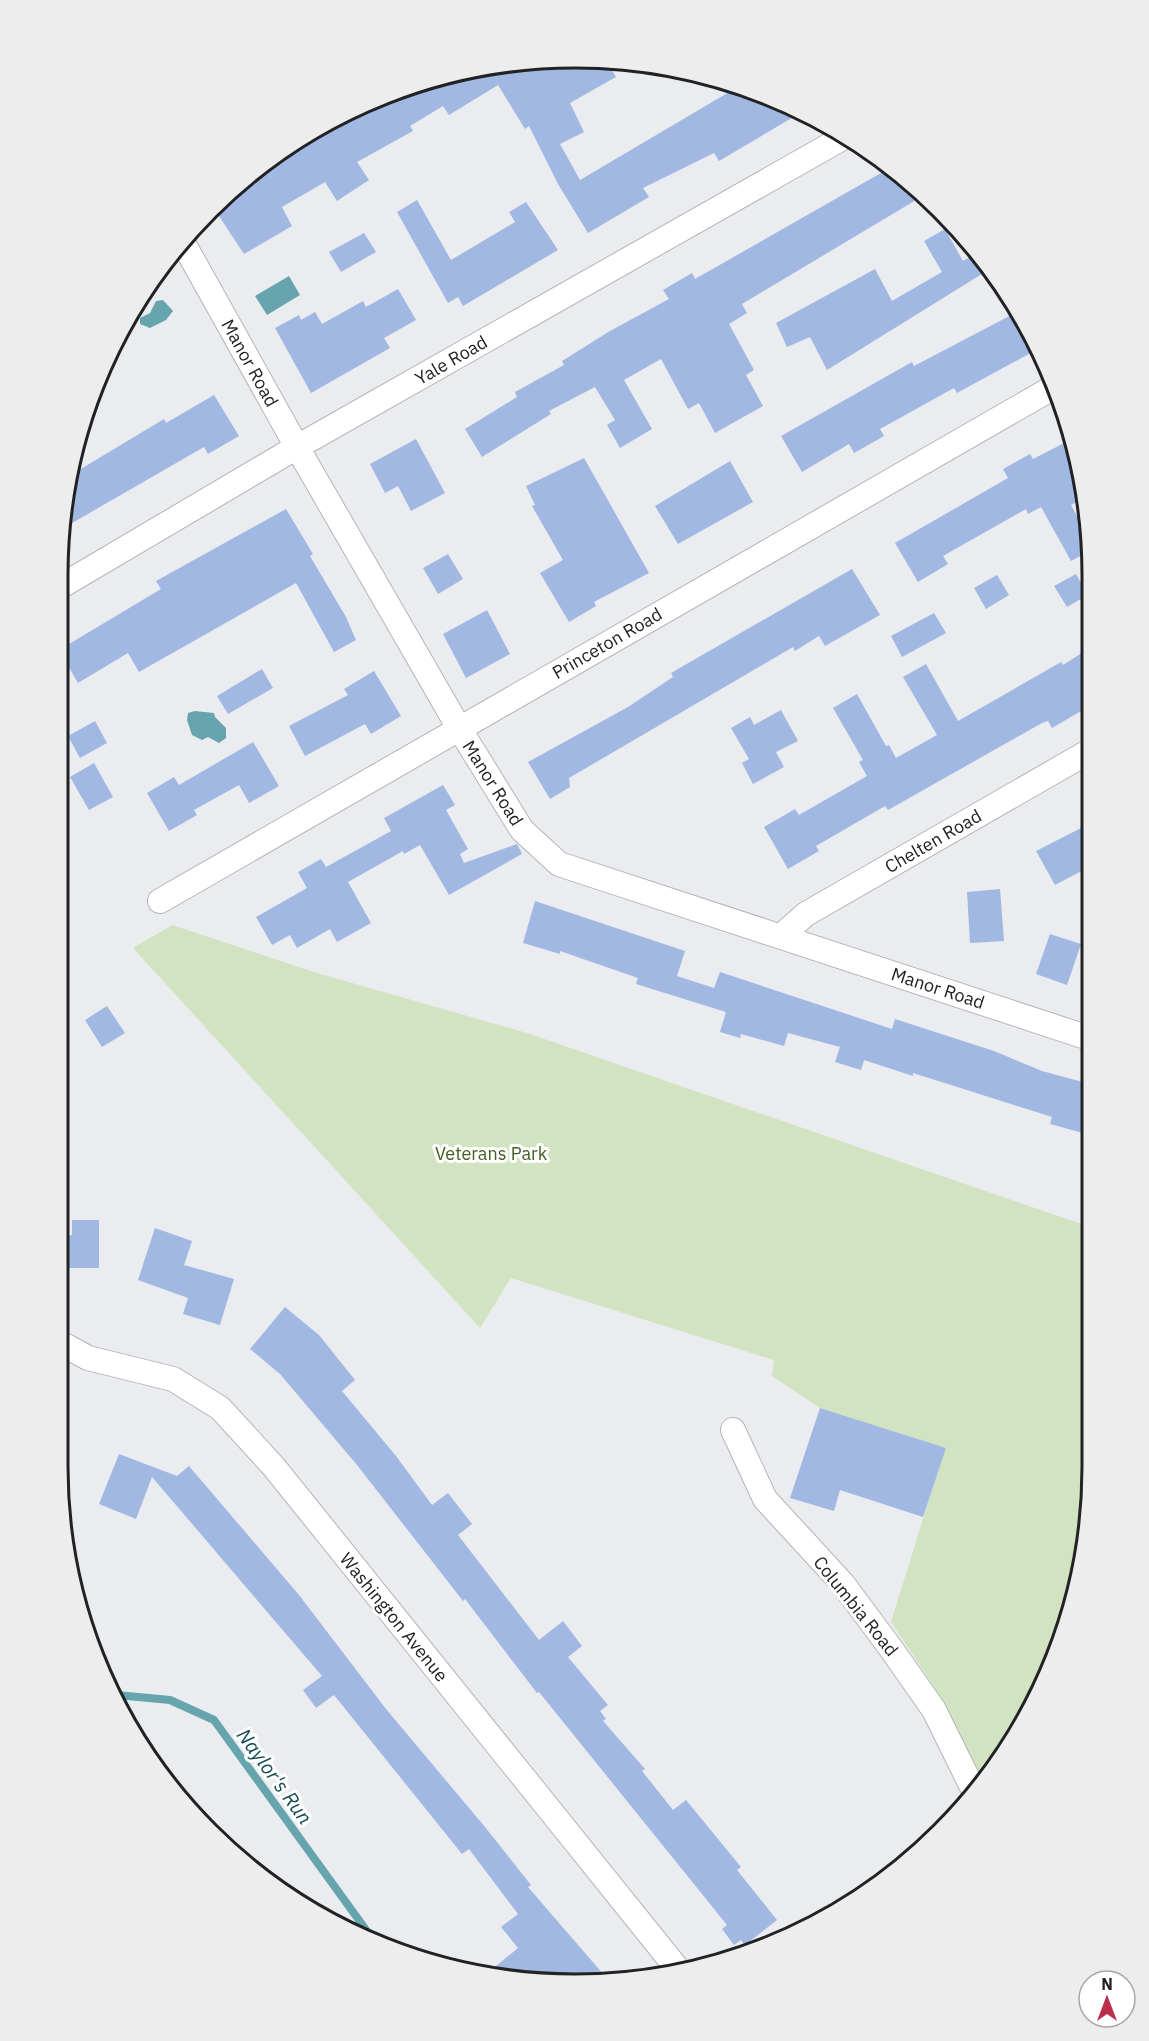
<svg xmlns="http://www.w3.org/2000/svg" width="1149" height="2041" viewBox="0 0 1149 2041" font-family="'IBM Plex Sans',sans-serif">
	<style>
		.green { fill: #d2e3c1 }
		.water { fill: #66a4ae }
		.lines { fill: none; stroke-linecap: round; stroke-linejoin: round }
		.stream { stroke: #66a4ae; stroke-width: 8 }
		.building { fill: #a1b8e2 }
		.street-casing { stroke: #b3b5b9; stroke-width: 26 }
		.street { stroke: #fff; stroke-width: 24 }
		.labels { text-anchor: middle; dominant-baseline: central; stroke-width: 6; stroke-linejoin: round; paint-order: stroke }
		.street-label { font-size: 18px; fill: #212224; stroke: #fff }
		.park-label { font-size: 18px; fill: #445f20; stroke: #fff }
		.water-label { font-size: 20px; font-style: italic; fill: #144b53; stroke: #fff }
		.rim { fill: none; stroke: #212224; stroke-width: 3 }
	</style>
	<rect width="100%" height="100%" fill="#eaecf0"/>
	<path class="green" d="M172 925 317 973 527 1033 1090 1227 1091 1500 1065 1633 1022 1726 979 1778 939 1694 891 1622 945 1448 820 1408 772 1376 774 1360 511 1278 480 1328 133 948Z"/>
	<path class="water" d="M289 276 300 295 267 315 255 296Z
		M163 300 173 311 166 320 150 328 140 324V318L150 313 156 301Z
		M195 711 214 713 215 717 226 728V738L219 743 208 737 202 740 192 735 187 720 188 713Z"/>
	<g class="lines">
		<path class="stream" d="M117 1695 170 1700 214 1720 369 1934"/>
	</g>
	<path class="building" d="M541 58 606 60 616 77 570 103 584 132 560 144 580 180 741 85 802 112 719 161 714 153 643 188 649 197 588 233 558 184 529 126 525 129 498 85 449 115 443 106 410 126 413 131 357 162 369 180 337 201 325 182 282 207 292 226 244 254 213 207 234 188 254 176 252 172 283 154 286 158 350 116 349 114 382 97 441 74Z
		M888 169 904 180 916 200 742 304 747 313 729 324 754 370 746 375 763 406 715 433 699 403 688 409 661 359 624 380 652 429 620 448 607 425 615 420 595 387 549 411 551 414 482 457 465 429 517 397 515 392 564 365 562 361 610 331 669 299 663 290 692 273 695 279Z
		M417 200 451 260 515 222 509 212 526 202 558 250 463 306 458 297 448 303 397 212Z
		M945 229 963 261 977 253 990 269 827 370 810 337 787 347 776 323 875 269 892 301 942 272 924 241Z
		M364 233 376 252 341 272 329 252Z
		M398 289 416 320 384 338 390 348 311 393 275 328 299 315 301 320 315 312 322 324 363 301 366 307Z
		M1017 312 1036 350 957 393 954 388 880 429 884 436 854 453 849 444 802 472 781 436 912 362 914 366Z
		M214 395 239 436 208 454 204 447 60 530 69 476 164 419 166 423Z
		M416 439 445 493 411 511 398 486 385 493 370 464Z
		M1072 439 1085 498 1071 505 1088 536V552L1071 561 1041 507 1028 514 1026 509 943 556 948 564 918 582 895 543 1008 478 1003 469 1030 454 1033 459Z
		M584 458 649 573 594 602 596 606 569 622 540 573 563 560 532 506 535 505 526 486Z
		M730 461 753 502 678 544 655 506Z
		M286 509 313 554 310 556 346 617 356 640 334 652 296 583 139 672 128 653 78 683 59 650 161 589 156 581Z
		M448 554 463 579 438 594 423 568Z
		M852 569 880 615 825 646 819 636 795 651 793 647 569 778 570 787 550 799 528 762 628 707 673 677 671 673Z
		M1076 574 1088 595 1067 607 1054 586Z
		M997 575 1009 595 986 609 974 588Z
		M487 610 510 654 466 678 443 634Z
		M934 613 946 633 902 657 891 636Z
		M1088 649V707L1052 728 1048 721 1042 723 888 810 885 806 816 846 819 851 788 869 764 827 795 809 799 815 867 776 859 762 863 760 833 708 857 694 886 746 889 745 896 758 937 735 903 677 926 664 958 721 1061 662 1063 665Z
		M262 669 273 688 228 714 217 696Z
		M374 671 401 716 371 734 365 724 305 756 289 726 348 695 344 689Z
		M781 710 798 741 776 752 784 767 753 784 742 763 749 759 731 728 750 717 754 725Z
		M95 721 107 743 80 758 68 736Z
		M253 742 279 786 249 803 239 785 194 810 197 815 169 831 147 793 174 777 179 785Z
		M94 763 113 797 89 810 70 777Z
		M443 785 455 805 446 810 468 849 460 854 464 863 517 844 522 854 449 895 420 845 404 854 403 851 348 882 371 923 337 942 330 929 297 948 290 935 272 945 256 917 307 888 298 872 321 859 326 867 391 831 384 818Z
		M1089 824V867L1055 885 1036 851Z
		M1000 889 1004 941 970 943 967 892Z
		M535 901 685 951 677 976 714 988 720 972 892 1029 895 1019 994 1051 1042 1071 1090 1084V1135L1050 1124 1052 1117 913 1073V1076L864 1060 861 1070 835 1062 840 1047 788 1033 784 1046 741 1034 740 1038 720 1032 726 1012 636 984 638 978 560 951V954L523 943Z
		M1050 934 1081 944 1067 985 1036 974Z
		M107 1006 125 1033 102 1047 85 1020Z
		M72 1220H99V1268H62V1235H72Z
		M155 1228 192 1241 184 1265 234 1279 220 1325 183 1314 188 1298 138 1280Z
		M285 1307 319 1335 355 1380 342 1391 396 1456 432 1505 448 1493 472 1524 458 1535 539 1640 563 1621 582 1646 568 1657 608 1705 600 1711 606 1719 603 1721 645 1769 642 1771 673 1810 686 1800 741 1867 737 1870 777 1920 745 1945 741 1940 734 1945 722 1929 727 1925 539 1692 537 1693 465 1599 463 1601 357 1465 280 1374 250 1349Z
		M820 1408 946 1448 923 1517 840 1490 834 1511 790 1498Z
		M119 1454 177 1476 189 1466 299 1595 386 1709 485 1827 531 1885 528 1887 610 1982 490 1971 518 1948 501 1927 518 1914 469 1849 462 1854 334 1695 316 1708 303 1690 322 1676 152 1477 136 1519 99 1504Z"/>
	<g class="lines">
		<g class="street-casing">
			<path id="street" d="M181 239 297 447 459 728 522 830 559 864 1089 1038
				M58 588 297 447 846 136
				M160 901 1054 387
				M781 936 806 914 1088 752
				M57 1341 88 1358 173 1379 220 1408 274 1467 676 1967
				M733 1430 765 1499 843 1584 892 1650 934 1710 972 1787"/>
		</g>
		<use href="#street" class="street"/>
	</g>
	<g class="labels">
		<g class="street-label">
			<text transform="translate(451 360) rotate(-30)">Yale Road</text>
			<text transform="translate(250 363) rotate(61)">Manor Road</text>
			<text transform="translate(607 643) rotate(-30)">Princeton Road</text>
			<text transform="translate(493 783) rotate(58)">Manor Road</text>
			<text transform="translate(933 841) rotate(-30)">Chelten Road</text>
			<text transform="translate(938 988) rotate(18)">Manor Road</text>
			<text transform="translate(856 1606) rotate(51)">Columbia Road</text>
			<text transform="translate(394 1617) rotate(51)">Washington Avenue</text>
		</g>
		<g class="park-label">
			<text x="491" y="1153">Veterans Park</text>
		</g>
		<g class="water-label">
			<text transform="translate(275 1776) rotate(54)">Naylor's Run</text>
		</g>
	</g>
	<path d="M0 0H1149V2041H0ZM575 68H575A507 507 0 0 1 1082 575V1467A507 507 0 0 1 575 1974H575A507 507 0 0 1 68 1467V575A507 507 0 0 1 575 68Z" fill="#ededed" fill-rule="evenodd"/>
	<path class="rim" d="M575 68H575A507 507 0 0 1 1082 575V1467A507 507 0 0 1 575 1974H575A507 507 0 0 1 68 1467V575A507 507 0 0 1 575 68Z"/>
	<g transform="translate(1107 1999)"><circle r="28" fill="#ffffff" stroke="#a6a7a7" stroke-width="1.5"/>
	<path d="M0-4.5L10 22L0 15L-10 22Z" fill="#bd2c49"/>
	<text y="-9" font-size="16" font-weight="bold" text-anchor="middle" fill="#212224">N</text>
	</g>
</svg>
